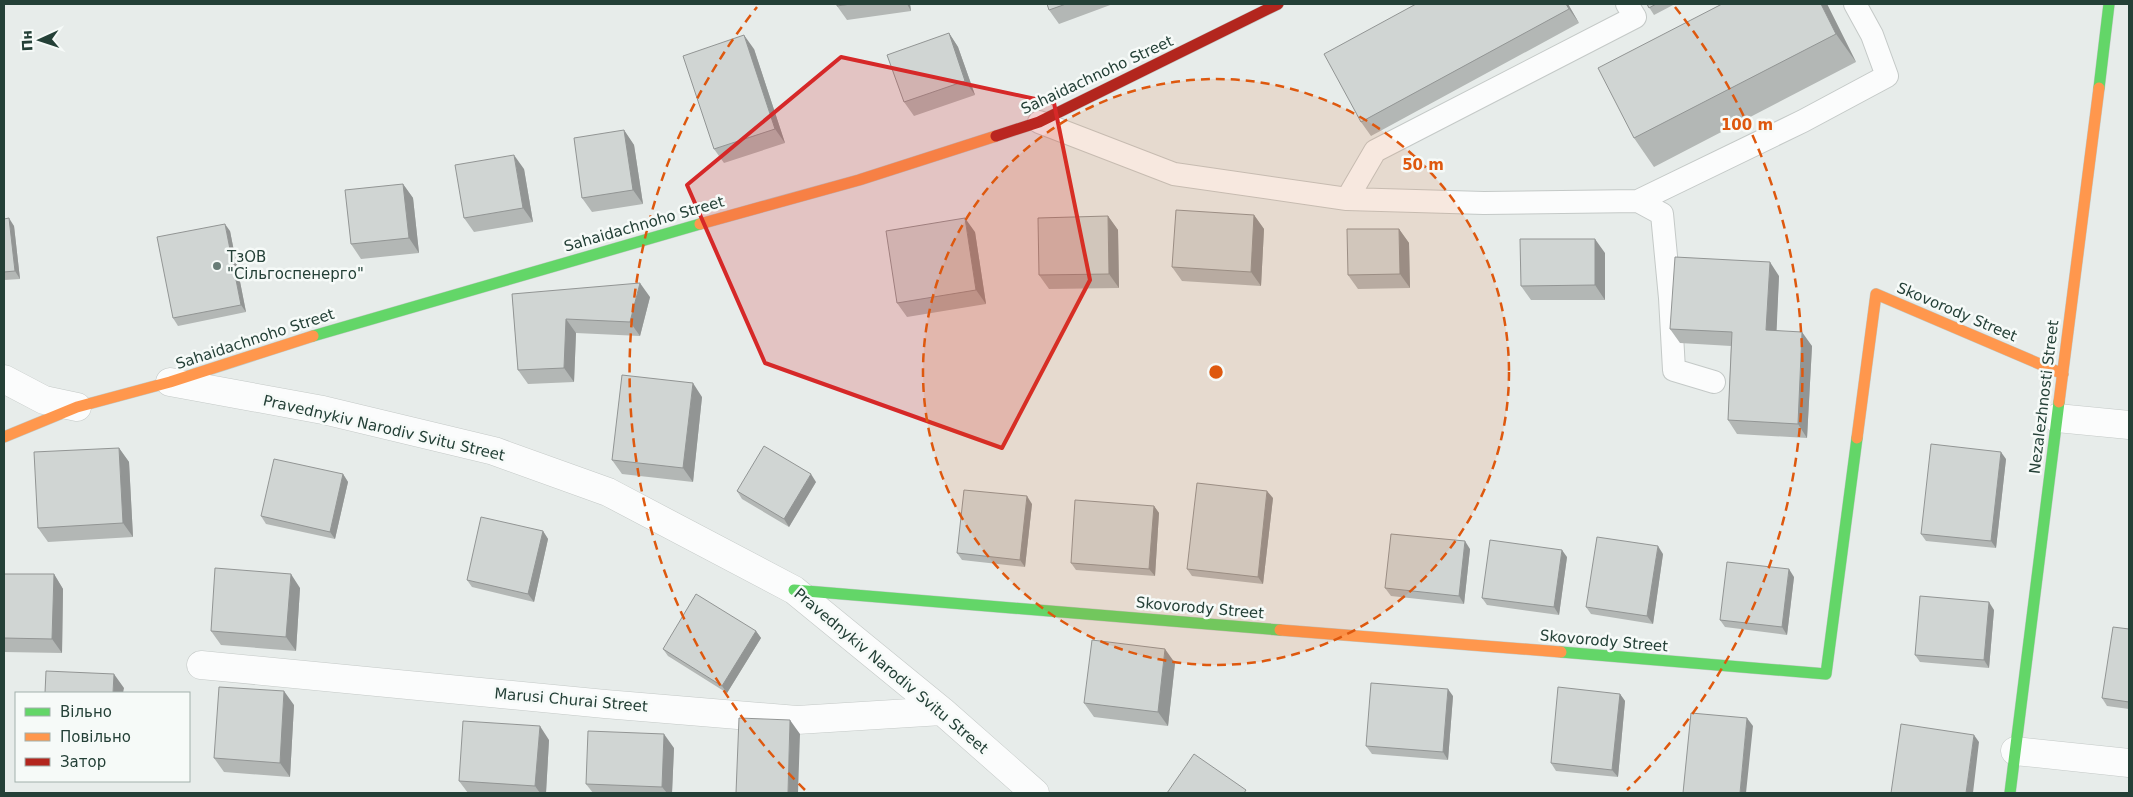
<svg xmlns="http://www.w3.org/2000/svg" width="2133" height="797" viewBox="0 0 2133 797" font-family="'DejaVu Sans',sans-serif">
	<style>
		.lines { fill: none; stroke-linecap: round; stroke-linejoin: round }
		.lane-casing { stroke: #c4c9c7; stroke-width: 24 }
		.street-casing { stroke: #c4c9c7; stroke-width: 29 }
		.fast-casing { stroke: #c2cac7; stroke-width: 12 }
		.slow-casing { stroke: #c2cac7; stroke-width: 12 }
		.jam-casing { stroke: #c2cac7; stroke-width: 12 }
		.lane { stroke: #fbfcfc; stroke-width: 22 }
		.street { stroke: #fbfcfc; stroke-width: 28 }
		.fast { stroke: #63d668; stroke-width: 11 }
		.slow { stroke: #ff974d; stroke-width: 11 }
		.jam { stroke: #b3261e; stroke-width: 11 }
		.wall { fill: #b3b7b5 }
		.shaded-wall { fill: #929594 }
		.building { fill: #d0d5d3; stroke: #929594 }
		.marked { fill: #d62828; fill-opacity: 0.2; stroke: #d62828; stroke-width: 4; stroke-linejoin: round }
		.ring { fill: none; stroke: #de580e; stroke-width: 2.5; stroke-dasharray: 9 6 }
		.poi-dot { fill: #687c76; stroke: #f6faf8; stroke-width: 2 }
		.labels { text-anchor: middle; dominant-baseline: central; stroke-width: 5; stroke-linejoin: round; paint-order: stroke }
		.street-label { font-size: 15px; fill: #244037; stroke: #f6faf8 }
		.poi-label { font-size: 15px; fill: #244037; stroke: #f6faf8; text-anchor: start }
		.centre { fill: #de580e; stroke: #f6faf8; stroke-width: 2.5 }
		.ring-label { font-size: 15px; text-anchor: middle; font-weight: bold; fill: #de580e; stroke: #f6faf8; stroke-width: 5; stroke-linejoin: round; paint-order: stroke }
	</style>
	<rect width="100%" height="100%" fill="#e7ecea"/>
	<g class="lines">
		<g class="lane-casing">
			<path id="lane" d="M1039 122 1174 174 1347 199 1484 203 1638 201 1662 214 1670 298 1674 370 1714 382
				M1347 199 1375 151 1635 17 1627 4
				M1638 201 1803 121 1887 76 1872 35 1855 4"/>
		</g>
		<g class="street-casing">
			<path id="street" d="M4 379 44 400 77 407
				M170 382 323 410 494 451 608 492 794 590 942 711 1035 793
				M2057 418 2129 425
				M201 665 605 704 797 720 942 711
				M2015 751 2129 763"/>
		</g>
		<g class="fast-casing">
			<path id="fast" d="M2099 88 2109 4
				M313 336 700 224
				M794 590 1280 630
				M1561 652 1826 674 1857 438
				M2010 793 2059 402"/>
		</g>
		<g class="slow-casing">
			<path id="slow" d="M700 224 859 180 996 136
				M2059 402 2099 88
				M4 437 77 407 170 382 313 336
				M1857 438 1876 294 2063 374
				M1280 630 1561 652"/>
		</g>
		<g class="jam-casing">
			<path id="jam" d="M996 136 1039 122 1278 4"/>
		</g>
		<use href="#lane" class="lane"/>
		<use href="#street" class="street"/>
		<use href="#fast" class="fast"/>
		<use href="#slow" class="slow"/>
		<use href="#jam" class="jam"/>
	</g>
	<path class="wall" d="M837 4H910L911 11 847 20 837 6Z
		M1047 4H1113L1059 24 1049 10Z
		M1416 4H1568L1579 23 1371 136 1361 122Z
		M1647 4H1675L1654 15Z
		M1722 4H1827L1856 62 1654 167 1634 138Z
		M949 33 958 47 975 95 914 116 904 102Z
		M754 49 785 143 724 163 714 149Z
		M624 130 634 145 643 204 592 212 582 198Z
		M524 169 533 222 474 232 464 218Z
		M403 184 413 198 419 253 361 259 351 244Z
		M1254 215 1264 229 1261 286 1182 281 1172 267Z
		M1108 216 1118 230 1119 288 1049 289 1039 275Z
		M4 219 14 226 20 279 4 280Z
		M1399 229 1409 243 1410 288 1358 289 1348 275Z
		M230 231 246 312 178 326 173 318Z
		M975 232 986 304 907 317 897 303Z
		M1605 253V300H1531L1521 286Z
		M1779 276 1776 331 1812 346 1807 438 1737 434 1728 420 1731 346 1680 343 1670 329Z
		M512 294 650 297 640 336 576 333 574 382 528 384 518 370Z
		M702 397 693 482 622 474 612 460Z
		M119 448 129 462 133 537 48 542 38 528Z
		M2006 459 1996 548 1926 541 1921 534Z
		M343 474 348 482 335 539 266 524 261 516Z
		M816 482 789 527 742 499 737 491Z
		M1273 498 1263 584 1192 576 1187 569Z
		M1032 504 1025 567 962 560 957 553Z
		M1154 506 1159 513 1155 576 1076 570 1071 563Z
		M543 531 548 539 534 602 472 587 467 580Z
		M1470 549 1464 604 1391 596 1385 588Z
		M1663 554 1653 624 1591 614 1586 607Z
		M1567 557 1559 615 1487 605 1482 598Z
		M4 574H54L63 589 62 653 4 652Z
		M1794 577 1787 635 1725 627 1720 620Z
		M300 588 296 651 221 645 211 631Z
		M1994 610 1989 668 1920 662 1915 655Z
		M2129 629V709L2107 706 2102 698Z
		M756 631 761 638 727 693 668 656 663 649Z
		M1175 663 1168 726 1094 717 1084 703Z
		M1620 694 1625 701 1618 777 1556 771 1551 763Z
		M1453 696 1448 760 1372 754 1366 746Z
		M294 705 290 777 224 772 214 758Z
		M549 740 546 793H468L459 781Z
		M674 748 672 793H593L586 784Z"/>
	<path class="shaded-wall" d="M907 4H910L911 11Z
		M1566 4H1568L1579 23 1569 9Z
		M1821 4H1827L1856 62 1836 34Z
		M949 33 958 47 975 95 965 81Z
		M744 35 754 49 785 143 775 129Z
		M624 130 634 145 643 204 633 190Z
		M514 155 524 169 533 222 523 208Z
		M403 184 413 198 419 253 409 238Z
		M1254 215 1264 229 1261 286 1251 272Z
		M1108 216 1118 230 1119 288 1109 274Z
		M9 218 14 226 20 279 15 271Z
		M965 218 975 232 986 304 976 290Z
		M225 224 230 231 246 312 241 305Z
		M1399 229 1409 243 1410 288 1400 274Z
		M1595 239 1605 253V300L1595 285Z
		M1770 262 1779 276 1776 344 1766 330Z
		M640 283 650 297 640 336 630 322Z
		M566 319 576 333 574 382 564 368Z
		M1802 332 1812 346 1807 438 1798 424Z
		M693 383 702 397 693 482 683 468Z
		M119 448 129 462 133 537 123 523Z
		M2001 452 2006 459 1996 548 1991 541Z
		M343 474 348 482 335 539 330 532Z
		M811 474 816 482 789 527 784 519Z
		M1267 491 1273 498 1263 584 1258 577Z
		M1027 496 1032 504 1025 567 1020 560Z
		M1154 506 1159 513 1155 576 1149 569Z
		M543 531 548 539 534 602 528 594Z
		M1465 541 1470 549 1464 604 1459 596Z
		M1658 546 1663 554 1653 624 1647 616Z
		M1562 550 1567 557 1559 615 1554 607Z
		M1789 569 1794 577 1787 635 1782 627Z
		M54 574 63 589 62 653 52 639Z
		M291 574 300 588 296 651 286 637Z
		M1989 602 1994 610 1989 668 1984 660Z
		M756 631 761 638 727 693 722 686Z
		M1165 649 1175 663 1168 726 1158 712Z
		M114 674 124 688 123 693H113Z
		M1448 689 1453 696 1448 760 1443 752Z
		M284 691 294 705 290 777 280 763Z
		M1620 694 1625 701 1618 777 1612 770Z
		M1747 718 1753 726 1746 793H1740Z
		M790 720 800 734 798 793H788Z
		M540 726 549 740 546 793H540L535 786Z
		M664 734 674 748 672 793H667L662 787Z
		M1974 735 1979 742 1973 793H1966Z"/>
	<path class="building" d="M837 4H851L837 6Z
		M1047 4H1066L1049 10Z
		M1416 4H1566L1569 9 1361 122 1324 54Z
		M1647 4H1656L1649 8Z
		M1722 4H1821L1836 34 1634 138 1598 68Z
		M949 33 965 81 904 102 887 55Z
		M744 35 775 129 714 149 683 56Z
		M624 130 633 190 582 198 574 138Z
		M514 155 523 208 464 218 455 165Z
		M403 184 409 238 351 244 345 190Z
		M1176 210 1254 215 1251 272 1172 267Z
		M1108 216 1109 274 1039 275 1038 218Z
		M9 218 15 271 4 272V219Z
		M965 218 976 290 897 303 886 231Z
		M225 224 241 305 173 318 157 237Z
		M1347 229H1399L1400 274 1348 275Z
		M1520 239H1595V285L1521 286Z
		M1675 257 1770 262 1766 330 1802 332 1798 424 1728 420 1732 332 1670 329Z
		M640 283 630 322 566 319 564 368 518 370 512 294Z
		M622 375 693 383 683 468 612 460Z
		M1931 444 2001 452 1991 541 1921 534Z
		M764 446 811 474 784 519 737 491Z
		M119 448 123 523 38 528 34 452Z
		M274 459 343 474 330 532 261 516Z
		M1197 483 1267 491 1258 577 1187 569Z
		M964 490 1027 496 1020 560 957 553Z
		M1075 500 1154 506 1149 569 1071 563Z
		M481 517 543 531 528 594 467 580Z
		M1391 534 1465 541 1459 596 1385 588Z
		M1597 537 1658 546 1647 616 1586 607Z
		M1490 540 1562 550 1554 607 1482 598Z
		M1727 562 1789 569 1782 627 1720 620Z
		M215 568 291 574 286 637 211 631Z
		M4 574H54L52 639 4 638Z
		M696 594 756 631 722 686 663 649Z
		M1920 596 1989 602 1984 660 1915 655Z
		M2113 627 2129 629V702L2102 698Z
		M1092 640 1165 649 1158 712 1084 703Z
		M46 671 114 674 113 693H45Z
		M1371 683 1448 689 1443 752 1366 746Z
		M219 687 284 691 280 763 214 758Z
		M1558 687 1620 694 1612 770 1551 763Z
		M1691 713 1747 718 1740 793H1683Z
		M739 718 790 720 788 793H736Z
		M463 721 540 726 535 786 459 781Z
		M1901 724 1974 735 1966 793H1891Z
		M588 731 664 734 662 787 586 784Z
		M1194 754 1246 790 1244 793H1167Z"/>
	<path class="marked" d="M841 57 1054 103 1090 280 1002 448 765 363 687 185Z"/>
	<circle cx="1216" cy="372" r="293" fill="#de580e" fill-opacity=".12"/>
	<g class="ring">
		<circle cx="1216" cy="372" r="293"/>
		<path d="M805 790A586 586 0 0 1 757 7M1675 7A586 586 0 0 1 1627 790"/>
	</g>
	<circle class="poi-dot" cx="217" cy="266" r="5"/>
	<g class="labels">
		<g class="street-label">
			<text transform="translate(1097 75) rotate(-25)">Sahaidachnoho Street</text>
			<text transform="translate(644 224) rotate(-16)">Sahaidachnoho Street</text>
			<text transform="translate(1957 312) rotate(23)">Skovorody Street</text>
			<text transform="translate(255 339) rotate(-18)">Sahaidachnoho Street</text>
			<text transform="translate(2044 397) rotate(-83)">Nezalezhnosti Street</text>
			<text transform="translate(384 428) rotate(13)">Pravednykiv Narodiv Svitu Street</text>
			<text transform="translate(1200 608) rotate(5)">Skovorody Street</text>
			<text transform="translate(1604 641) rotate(5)">Skovorody Street</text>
			<text transform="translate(891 671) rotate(40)">Pravednykiv Narodiv Svitu Street</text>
			<text transform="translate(571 700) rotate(5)">Marusi Churai Street</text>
		</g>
		<g class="poi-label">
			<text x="227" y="257">ТзОВ<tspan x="227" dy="17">"Сільгоспенерго"</tspan></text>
		</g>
	</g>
	<circle cx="1216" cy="372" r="8" class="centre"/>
	<g class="ring-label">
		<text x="1747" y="130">100 m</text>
		<text x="1423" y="170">50 m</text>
	</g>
	<rect width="2133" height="797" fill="none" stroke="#244037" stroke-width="10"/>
	<rect x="15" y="692" width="175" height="90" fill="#f6faf8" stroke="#a2b0ab"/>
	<rect x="25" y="708" width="25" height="8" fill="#63d668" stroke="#a2b0ab"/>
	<text x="60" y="717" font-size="15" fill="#244037">Вільно</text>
	<rect x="25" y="733" width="25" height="8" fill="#ff974d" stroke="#a2b0ab"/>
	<text x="60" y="742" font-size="15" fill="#244037">Повільно</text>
	<rect x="25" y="758" width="25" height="8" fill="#b3261e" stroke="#a2b0ab"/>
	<text x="60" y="767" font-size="15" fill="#244037">Затор</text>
	<g transform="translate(40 40) rotate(267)" stroke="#f6faf8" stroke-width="4" paint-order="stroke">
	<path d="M0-4L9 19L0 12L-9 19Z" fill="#244037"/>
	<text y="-8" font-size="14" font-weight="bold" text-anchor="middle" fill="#244037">Пн</text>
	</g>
</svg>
